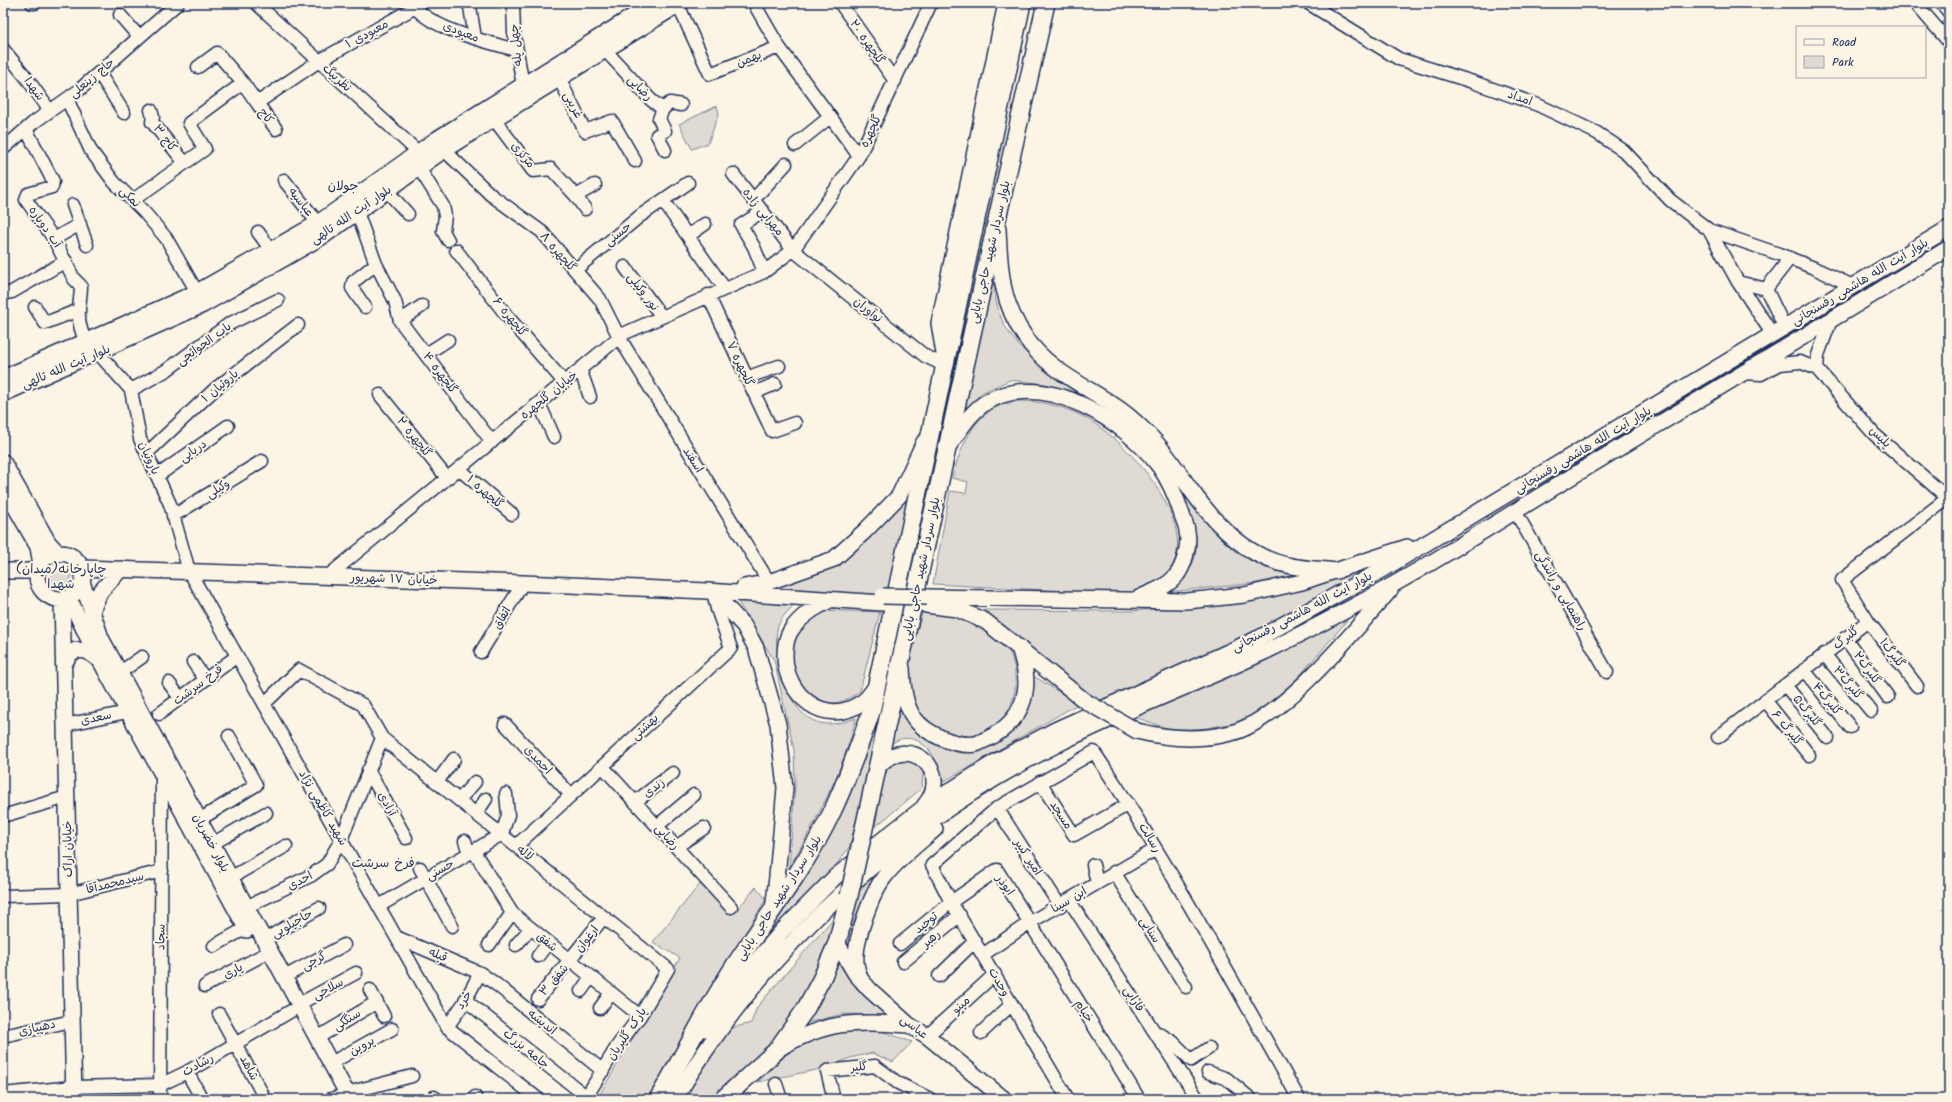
<svg xmlns="http://www.w3.org/2000/svg" width="1952" height="1102" viewBox="0 0 1952 1102" font-family="Kalam,'Playpen Sans Arabic',sans-serif">
	<style>
		.green { fill: #dfdbd4; stroke: #7d8599 }
		.lines { fill: none; stroke-linecap: round; stroke-linejoin: round }
		.minor-casing { stroke: #1b2f5e; stroke-width: 15 }
		.major-casing { stroke: #1b2f5e; stroke-width: 18 }
		.highway-casing { stroke: #1b2f5e; stroke-width: 20 }
		.minor { stroke: #fcf5e5; stroke-width: 12 }
		.major { stroke: #fcf5e5; stroke-width: 15 }
		.highway { stroke: #fcf5e5; stroke-width: 17 }
		.major-bridge-casing { stroke: #1b2f5e; stroke-width: 18; stroke-linecap: butt }
		.highway-bridge-casing { stroke: #1b2f5e; stroke-width: 20; stroke-linecap: butt }
		.major-bridge { stroke: #fcf5e5; stroke-width: 15 }
		.highway-bridge { stroke: #fcf5e5; stroke-width: 17 }
		.labels { text-anchor: middle; dominant-baseline: central; stroke-width: 4; stroke-linejoin: round; paint-order: stroke }
		.street-label { font-size: 12px; fill: #1b2f5e; stroke: #fcf5e5 }
		.neighbourhood-label { font-size: 13px; fill: #1b2f5e; stroke: #fcf5e5 }
	</style>
	<rect width="100%" height="100%" fill="#fcf5e5"/>
	<filter id="ink" filterUnits="userSpaceOnUse"><feTurbulence type="fractalNoise" baseFrequency=".025" numOctaves="2"/><feDisplacementMap in="SourceGraphic" scale="8" xChannelSelector="R" yChannelSelector="G"/><feConvolveMatrix kernelMatrix="1 2 1 2 8 2 1 2 1" color-interpolation-filters="sRGB"/></filter>
	<g filter="url(#ink)">
		<path class="green" d="M717 106 719 113 708 143 692 149 679 124Z
			M992 276C994 288 995 300 999 312 1011 352 1060 379 1092 401L1046 384 1010 380 983 392 964 410Z
			M1019 401C1048 401 1077 410 1101 428 1153 465 1233 576 1121 594L933 584 950 491 966 493 968 482 952 478C959 453 970 421 995 408 1002 404 1011 403 1019 401Z
			M913 471 895 595 785 591 763 586 829 562Z
			M1177 481C1202 518 1222 551 1267 568 1276 571 1287 573 1297 575L1257 583 1168 592C1173 587 1179 582 1184 577 1209 549 1190 510 1177 481Z
			M1384 558 1364 578 1101 708 1020 646 984 610 1131 611 1246 601Z
			M51 577a10 10 0 1 1 20 0a10 10 0 1 1-20 0Z
			M738 602H797C790 609 782 616 778 626 775 635 777 650 779 659 783 685 796 724 829 724 838 724 848 721 856 718 844 770 815 822 789 868L795 786 794 750 774 660Z
			M816 610 880 612 860 691C853 696 844 702 835 703 818 704 796 684 793 668 791 660 792 650 794 643 797 629 807 620 816 610Z
			M1356 610 1291 686 1255 714 1234 723 1201 729H1169L1132 716Z
			M923 611 975 620 1010 652 1015 669V690L1010 709 997 727 975 738H954L930 726 919 714 909 692 907 661Z
			M1032 675 1078 704 941 783C942 757 916 725 891 744L901 705 922 736 996 742Z
			M884 704 850 846 829 875 715 1002 829 834 850 794Z
			M907 759 918 766 923 771 922 788 875 827C878 806 879 780 892 762Z
			M870 877 874 885 849 953 843 938 855 893 863 888Z
			M700 884 735 912 756 887 766 899 713 986 647 1099H597L680 958 653 942Z
			M837 914 817 969 793 1013 759 1057 713 1099H684L728 1029 751 1023 757 1007Z
			M838 957 856 988 886 1015 843 1014 806 1023Z
			M845 1029 881 1031 912 1042 893 1062 872 1053 850 1058 825 1068 758 1082 786 1055 808 1039Z"/>
		<g class="lines">
			<g class="minor-casing">
				<path id="minor" d="M32 3H35
					M256 3 418 152
					M412 3C428 29 488 42 516 50
					M467 3 470 7 475 38
					M513 3 514 33 523 86
					M840 3 895 81
					M1308 3 1399 59 1473 82 1538 105 1597 133 1624 151 1670 200 1709 230 1779 254 1814 268 1853 286
					M1915 3 1949 42
					M1941 3 1949 12
					M678 5 710 74 779 47
					M756 7 779 47 859 156
					M120 15 139 37
					M3 49 26 77 50 111
					M605 50 651 100 663 109 670 103 681 105
					M198 67 217 53 243 83
					M99 73 124 113
					M559 78 585 131 612 121 635 161
					M67 99 91 151 114 182 144 212 166 238 197 292
					M257 103 276 129
					M663 109 659 119 665 131 657 135 665 150
					M151 110 153 117 152 122 185 163
					M494 119 533 171 551 169 576 196 595 185
					M26 129 53 181 52 187 28 194 26 200 54 239 74 279 81 286C81 296 79 302 79 311 78 323 82 333 86 343
					M795 145 830 117
					M3 149 33 123 78 91 178 3
					M444 150 491 195 542 232 600 299 619 337 769 582
					M419 168 443 206 445 216 443 231 448 240
					M733 174 793 250 925 356 946 366
					M284 180 318 223
					M387 191 408 214
					M576 196 585 209
					M133 200 205 149 189 123 243 83 257 103 319 61 414 8
					M753 200 786 164
					M663 201 725 289
					M73 205 87 245
					M763 211 741 225 754 247 764 272
					M357 212 376 264 395 301 400 321 492 442
					M1709 230 1738 282 1773 335
					M258 232 271 250
					M688 236 705 224
					M54 239 80 224
					M456 250 507 316 564 382
					M625 267 662 317
					M575 270 640 216 688 183
					M1738 282 1766 289 1790 258
					M1766 289 1785 328
					M3 294 12 292 66 261
					M708 295 772 431 795 423
					M35 307 45 323 79 310
					M365 307 352 288 353 282 376 264
					M400 321 422 306
					M98 353 131 390 140 439 170 504 189 571 447 1027 538 1099
					M426 354 448 340
					M580 369 590 397
					M1817 369 1818 355 1831 320
					M1743 373 1761 374 1780 364 1800 362 1817 369 1874 434 1949 499
					M746 378 779 366
					M131 390 167 370 229 324 278 300
					M754 393 775 384
					M380 395 447 478
					M539 403 554 437
					M147 453 215 389 298 325
					M459 469 512 514
					M157 476 228 426
					M1515 511 1607 672
					M173 516 262 461
					M328 576 623 334 764 272 793 250 859 156 931 3
					M1845 638 1888 697
					M481 652 523 583
					M1824 654 1871 711
					M193 662 205 679
					M1804 670 1850 727
					M119 673 142 657
					M169 683 180 698
					M1785 685 1828 738
					M1917 686 1868 621 1842 580 1948 498
					M1765 700 1809 755
					M264 704 299 670 363 705 382 738 668 969 640 1016 618 1045 585 1099
					M159 714 237 656
					M505 724 571 795
					M65 725 127 712
					M1718 737 1868 621
					M603 767 731 907
					M368 770 406 838
					M437 782 454 759
					M1040 782 1074 835 1129 804
					M459 800 475 782
					M635 802 673 773
					M997 808 1060 906
					M476 814 486 799
					M3 816 67 797
					M199 820 256 785 229 736
					M657 826 694 795
					M465 841 469 853
					M212 844 266 813
					M516 846 731 648 717 609 713 592
					M676 847 704 828
					M473 850 512 913 640 1016
					M1093 865 1097 883
					M420 868 452 926
					M1114 872 1186 987
					M230 878 286 846
					M3 896 69 894 162 871
					M1069 900 1198 1099
					M379 906 502 834 508 815 506 794
					M246 907 312 875 327 864 341 840 382 738
					M396 937 480 973 497 985 603 1071
					M264 940 319 908
					M900 944 951 902 997 870 1139 1099
					M489 945 512 913
					M516 945 531 928
					M214 946 246 928
					M984 954 1029 923 1156 849
					M538 956 548 943
					M903 962 960 915
					M939 976 975 941
					M284 977 344 945
					M205 986 261 956
					M370 990 384 1016
					M581 991 591 977
					M538 999 604 917
					M465 1000 587 1097
					M299 1004 356 973
					M600 1008 611 993
					M219 1014 262 1093
					M447 1027 464 1003 480 973
					M981 1033 1012 1004
					M1158 1033 1173 1042 1191 1060 1209 1048
					M3 1036 72 1021
					M927 1036 995 974
					M317 1038 377 1002
					M331 1063 392 1029
					M187 1072 202 1099
					M1208 1072 1227 1079 1251 1099
					M776 1084 781 1099
					M347 1093 412 1076
					M3 1094 73 1087 160 1085 187 1072 291 1011
					M434 1097 437 1099
					M160 1099 162 774
					M331 1099 338 1097
					M474 1099 475 1097
					M834 1099 827 1071 875 1066 898 1083 930 1099
					M1068 1099 951 902 932 865 997 808 1094 752C1169 863 1233 982 1299 1099"/>
			</g>
			<g class="major-casing">
				<path id="major" d="M998 229C1000 271 1001 303 1026 338 1046 368 1083 385 1112 404 1123 411 1135 421 1145 431 1163 448 1177 470 1191 490 1216 525 1248 559 1292 566 1307 569 1322 569 1337 571
					M945 360 939 323 1006 3
					M3 378 197 292 318 223 437 139 654 3
					M3 394 203 305 325 235 444 150 681 3
					M948 447C960 430 971 410 990 400 1047 371 1125 421 1159 466 1169 480 1177 499 1182 515 1184 521 1187 527 1187 532 1190 545 1184 566 1176 576 1166 588 1151 592 1137 599
					M3 462 48 542 59 554
					M3 485 38 547 41 565
					M37 576a23 23 0 1 1 46 0a23 23 0 1 1-46 0Z
					M81 568 523 583 707 591 882 603
					M3 571H38
					M82 582 101 638 350 1099
					M744 587 769 582 834 559 865 531 899 496 924 442
					M713 592 744 626 756 648 778 724 785 788 777 877 773 910
					M927 597 1187 601 1244 595 1302 582 1407 547
					M69 598 90 642 247 930
					M62 599 74 1099
					M830 600C814 608 799 617 790 632 786 639 785 649 785 656 785 695 825 728 861 703 868 699 872 691 877 685
					M926 605 957 609 985 621 1085 701
					M92 611 100 592 121 569
					M64 664 70 654 76 650 87 651 98 659
					M902 668C903 685 904 704 914 718 926 734 955 747 976 744 979 743 984 740 987 739 1006 730 1022 714 1025 692 1028 677 1023 661 1019 647
					M1137 731C1169 739 1199 741 1231 733 1281 721 1355 630 1390 590
					M879 765C911 733 954 773 924 806
					M837 943 855 973 870 990 909 1025 927 1036 1004 1099
					M861 980C859 975 856 968 856 962 854 941 872 892 885 876 899 858 918 844 935 829
					M704 1029 739 982 782 931 835 877 923 808 995 762 1055 730 1259 638 1385 568 1949 228
					M778 1049C827 1020 855 1021 909 1025
					M675 1099C764 947 901 823 1058 744 1125 710 1196 684 1264 652 1309 631 1353 607 1396 583 1457 549 1516 510 1576 474 1700 399 1825 324 1949 248"/>
			</g>
			<g class="highway-casing">
				<path id="highway" d="M863 833 998 215 1046 3
					M658 1099C684 1055 707 1008 735 965 768 915 805 868 831 814 847 781 859 746 871 712L1022 3
					M723 1099 776 1051 805 1010 822 978 837 943 849 896"/>
			</g>
			<use href="#minor" class="minor"/>
			<use href="#major" class="major"/>
			<use href="#highway" class="highway"/>
			<g class="major-bridge-casing">
				<path id="major-bridge" d="M883 596 927 597
					M1085 701 1137 731"/>
			</g>
			<g class="highway-bridge-casing">
				<path id="highway-bridge" d="M849 896 863 833"/>
			</g>
			<use href="#major-bridge" class="major-bridge"/>
			<use href="#highway-bridge" class="highway-bridge"/>
		</g>
	</g>
	<g class="labels">
		<g class="street-label">
			<text transform="translate(461 32) rotate(21)">معبودی</text>
			<text transform="translate(367 34) rotate(-29)">معبودی ۱</text>
			<text transform="translate(867 42) rotate(55)">گلچهره ۲۰</text>
			<text transform="translate(516 45) rotate(-96)">چهل پله</text>
			<text transform="translate(749 59) rotate(-21)">بهمن</text>
			<text transform="translate(92 78) rotate(-40)">حاج زینعلی</text>
			<text transform="translate(337 78) rotate(43)">نظربیگ</text>
			<text transform="translate(640 88) rotate(46)">رضایی</text>
			<text transform="translate(34 89) rotate(54)">شهدا</text>
			<text transform="translate(1520 98) rotate(20)">امداد</text>
			<text transform="translate(573 105) rotate(63)">غریبی</text>
			<text transform="translate(266 116) rotate(54)">کاج</text>
			<text transform="translate(871 131) rotate(-65)">گلچهره</text>
			<text transform="translate(165 138) rotate(53)">کاج ۳</text>
			<text transform="translate(523 155) rotate(50)">مرکزی</text>
			<text transform="translate(130 197) rotate(45)">نمکی</text>
			<text transform="translate(301 202) rotate(52)">عباسیه</text>
			<text transform="translate(763 212) rotate(51)">مهرابی زاده</text>
			<text transform="translate(351 215) rotate(-34)">بلوار آیت الله تالهی</text>
			<text transform="translate(45 227) rotate(55)">آب دوباره</text>
			<text transform="translate(618 234) rotate(-39)">حسنی</text>
			<text transform="translate(558 252) rotate(49)">گلچهره ۸</text>
			<text transform="translate(990 252) rotate(-77)">بلوار سردار شهید حاجی بابایی</text>
			<text transform="translate(1860 282) rotate(-31)">بلوار آیت الله هاشمی رفسنجانی</text>
			<text transform="translate(643 292) rotate(53)">نور وکیلی</text>
			<text transform="translate(868 310) rotate(39)">نوآوران</text>
			<text transform="translate(510 317) rotate(51)">گلچهره ۶</text>
			<text transform="translate(204 344) rotate(-36)">باب الحوائجی</text>
			<text transform="translate(740 364) rotate(65)">گلچهره ۷</text>
			<text transform="translate(66 367) rotate(-23)">بلوار آیت الله تالهی</text>
			<text transform="translate(440 373) rotate(53)">گلچهره ۴</text>
			<text transform="translate(220 386) rotate(-40)">۱ باروتیان</text>
			<text transform="translate(549 395) rotate(-39)">خیابان گلچهره</text>
			<text transform="translate(414 437) rotate(51)">گلچهره ۲</text>
			<text transform="translate(1880 437) rotate(44)">پلیس</text>
			<text transform="translate(1583 450) rotate(-31)">بلوار آیت الله هاشمی رفسنجانی</text>
			<text transform="translate(193 451) rotate(-35)">دریایی</text>
			<text transform="translate(149 458) rotate(66)">باروتیان</text>
			<text transform="translate(693 460) rotate(58)">اسفند</text>
			<text transform="translate(218 489) rotate(-32)">وکیلی</text>
			<text transform="translate(485 492) rotate(41)">گلچهره ۱</text>
			<text transform="translate(921 569) rotate(-78)">بلوار سردار شهید حاجی بابایی</text>
			<text transform="translate(394 579) rotate(2)">خیابان ۱۷ شهریور</text>
			<text transform="translate(1561 591) rotate(60)">راهنمایی و رانندگی</text>
			<text transform="translate(1302 612) rotate(-28)">بلوار آیت الله هاشمی رفسنجانی</text>
			<text transform="translate(502 618) rotate(-59)">اتفاق</text>
			<text transform="translate(1846 638) rotate(-38)">گلبرگ</text>
			<text transform="translate(1892 653) rotate(53)">گلبرگ۱</text>
			<text transform="translate(1867 668) rotate(54)">گلبرگ۲</text>
			<text transform="translate(1848 683) rotate(50)">گلبرگ۳</text>
			<text transform="translate(198 685) rotate(-37)">فرخ سرشت</text>
			<text transform="translate(1827 699) rotate(51)">گلبرگ۴</text>
			<text transform="translate(1807 711) rotate(51)">گلبرگ۵</text>
			<text transform="translate(96 718) rotate(-12)">سعدی</text>
			<text transform="translate(645 727) rotate(-43)">بهشتی</text>
			<text transform="translate(1787 728) rotate(51)">گلبرگ ۶</text>
			<text transform="translate(538 760) rotate(47)">احمدی</text>
			<text transform="translate(654 788) rotate(-38)">زندی</text>
			<text transform="translate(387 804) rotate(61)">آزادی</text>
			<text transform="translate(323 808) rotate(60)">شهید کاظمی نژاد</text>
			<text transform="translate(1061 815) rotate(57)">مسجد</text>
			<text transform="translate(667 837) rotate(48)">رضایی</text>
			<text transform="translate(1150 838) rotate(59)">رسالت</text>
			<text transform="translate(211 843) rotate(62)">بلوار خضریان</text>
			<text transform="translate(68 849) rotate(-91)">خیابان اراک</text>
			<text transform="translate(525 853) rotate(39)">لاله</text>
			<text transform="translate(1028 857) rotate(57)">امیر کبیر</text>
			<text transform="translate(440 870) rotate(-30)">حسنی</text>
			<text transform="translate(300 881) rotate(-28)">احدی</text>
			<text transform="translate(115 883) rotate(-14)">سیدمحمدآقا</text>
			<text transform="translate(1005 885) rotate(55)">ابوذر</text>
			<text transform="translate(779 898) rotate(-57)">بلوار سردار شهید حاجی بابایی</text>
			<text transform="translate(1069 900) rotate(-31)">ابن سینا</text>
			<text transform="translate(926 923) rotate(-39)">توحید</text>
			<text transform="translate(292 924) rotate(-30)">حاجیلویی</text>
			<text transform="translate(1150 930) rotate(58)">سنایی</text>
			<text transform="translate(161 937) rotate(-89)">سجاد</text>
			<text transform="translate(587 939) rotate(-52)">ارغوان</text>
			<text transform="translate(931 939) rotate(-40)">رهبر</text>
			<text transform="translate(547 942) rotate(40)">شفق</text>
			<text transform="translate(438 955) rotate(23)">قبله</text>
			<text transform="translate(314 961) rotate(-28)">گرجی</text>
			<text transform="translate(233 971) rotate(-28)">یاری</text>
			<text transform="translate(554 980) rotate(-49)">شفق ۳</text>
			<text transform="translate(999 982) rotate(61)">وحدت</text>
			<text transform="translate(328 989) rotate(-28)">سلاحی</text>
			<text transform="translate(1134 999) rotate(57)">فارابی</text>
			<text transform="translate(464 1000) rotate(-58)">خرد</text>
			<text transform="translate(961 1005) rotate(-42)">مینو</text>
			<text transform="translate(1084 1011) rotate(58)">خیام</text>
			<text transform="translate(347 1020) rotate(-32)">سنگکی</text>
			<text transform="translate(542 1022) rotate(39)">اندیشه</text>
			<text transform="translate(914 1027) rotate(37)">عباسی</text>
			<text transform="translate(37 1028) rotate(-13)">دهپیازی</text>
			<text transform="translate(627 1034) rotate(-56)">پارک گلپریان</text>
			<text transform="translate(362 1046) rotate(-29)">پروین</text>
			<text transform="translate(526 1049) rotate(39)">جامه بزرگ</text>
			<text transform="translate(198 1065) rotate(-29)">رشادت</text>
			<text transform="translate(859 1067) rotate(-6)">گلپر</text>
			<text transform="translate(249 1068) rotate(62)">شاهد</text>
		</g>
		<g class="neighbourhood-label">
			<text x="343" y="186">جولان</text>
			<text x="61" y="569">(چاپارخانه(میدان<tspan x="61" dy="15">شهدا</tspan></text>
			<text x="383" y="863">فرخ سرشت</text>
		</g>
	</g>
	<rect width="1952" height="1102" fill="none" stroke="#fcf5e5" stroke-width="16"/>
	<rect x="8" y="8" width="1936" height="1086" fill="none" stroke="#1b2f5e" stroke-width="1.5" filter="url(#ink)"/>
	<rect x="1796" y="26" width="130" height="52" fill="#fcf5e5" stroke="#a2a6af"/>
	<rect x="1804" y="39" width="20" height="6" fill="#fcf5e5" stroke="#a2a6af"/>
	<text x="1832" y="46" font-size="12" fill="#1b2f5e">Road</text>
	<rect x="1804" y="56" width="20" height="12" fill="#dfdbd4" stroke="#a2a6af"/>
	<text x="1832" y="66" font-size="12" fill="#1b2f5e">Park</text>
</svg>
